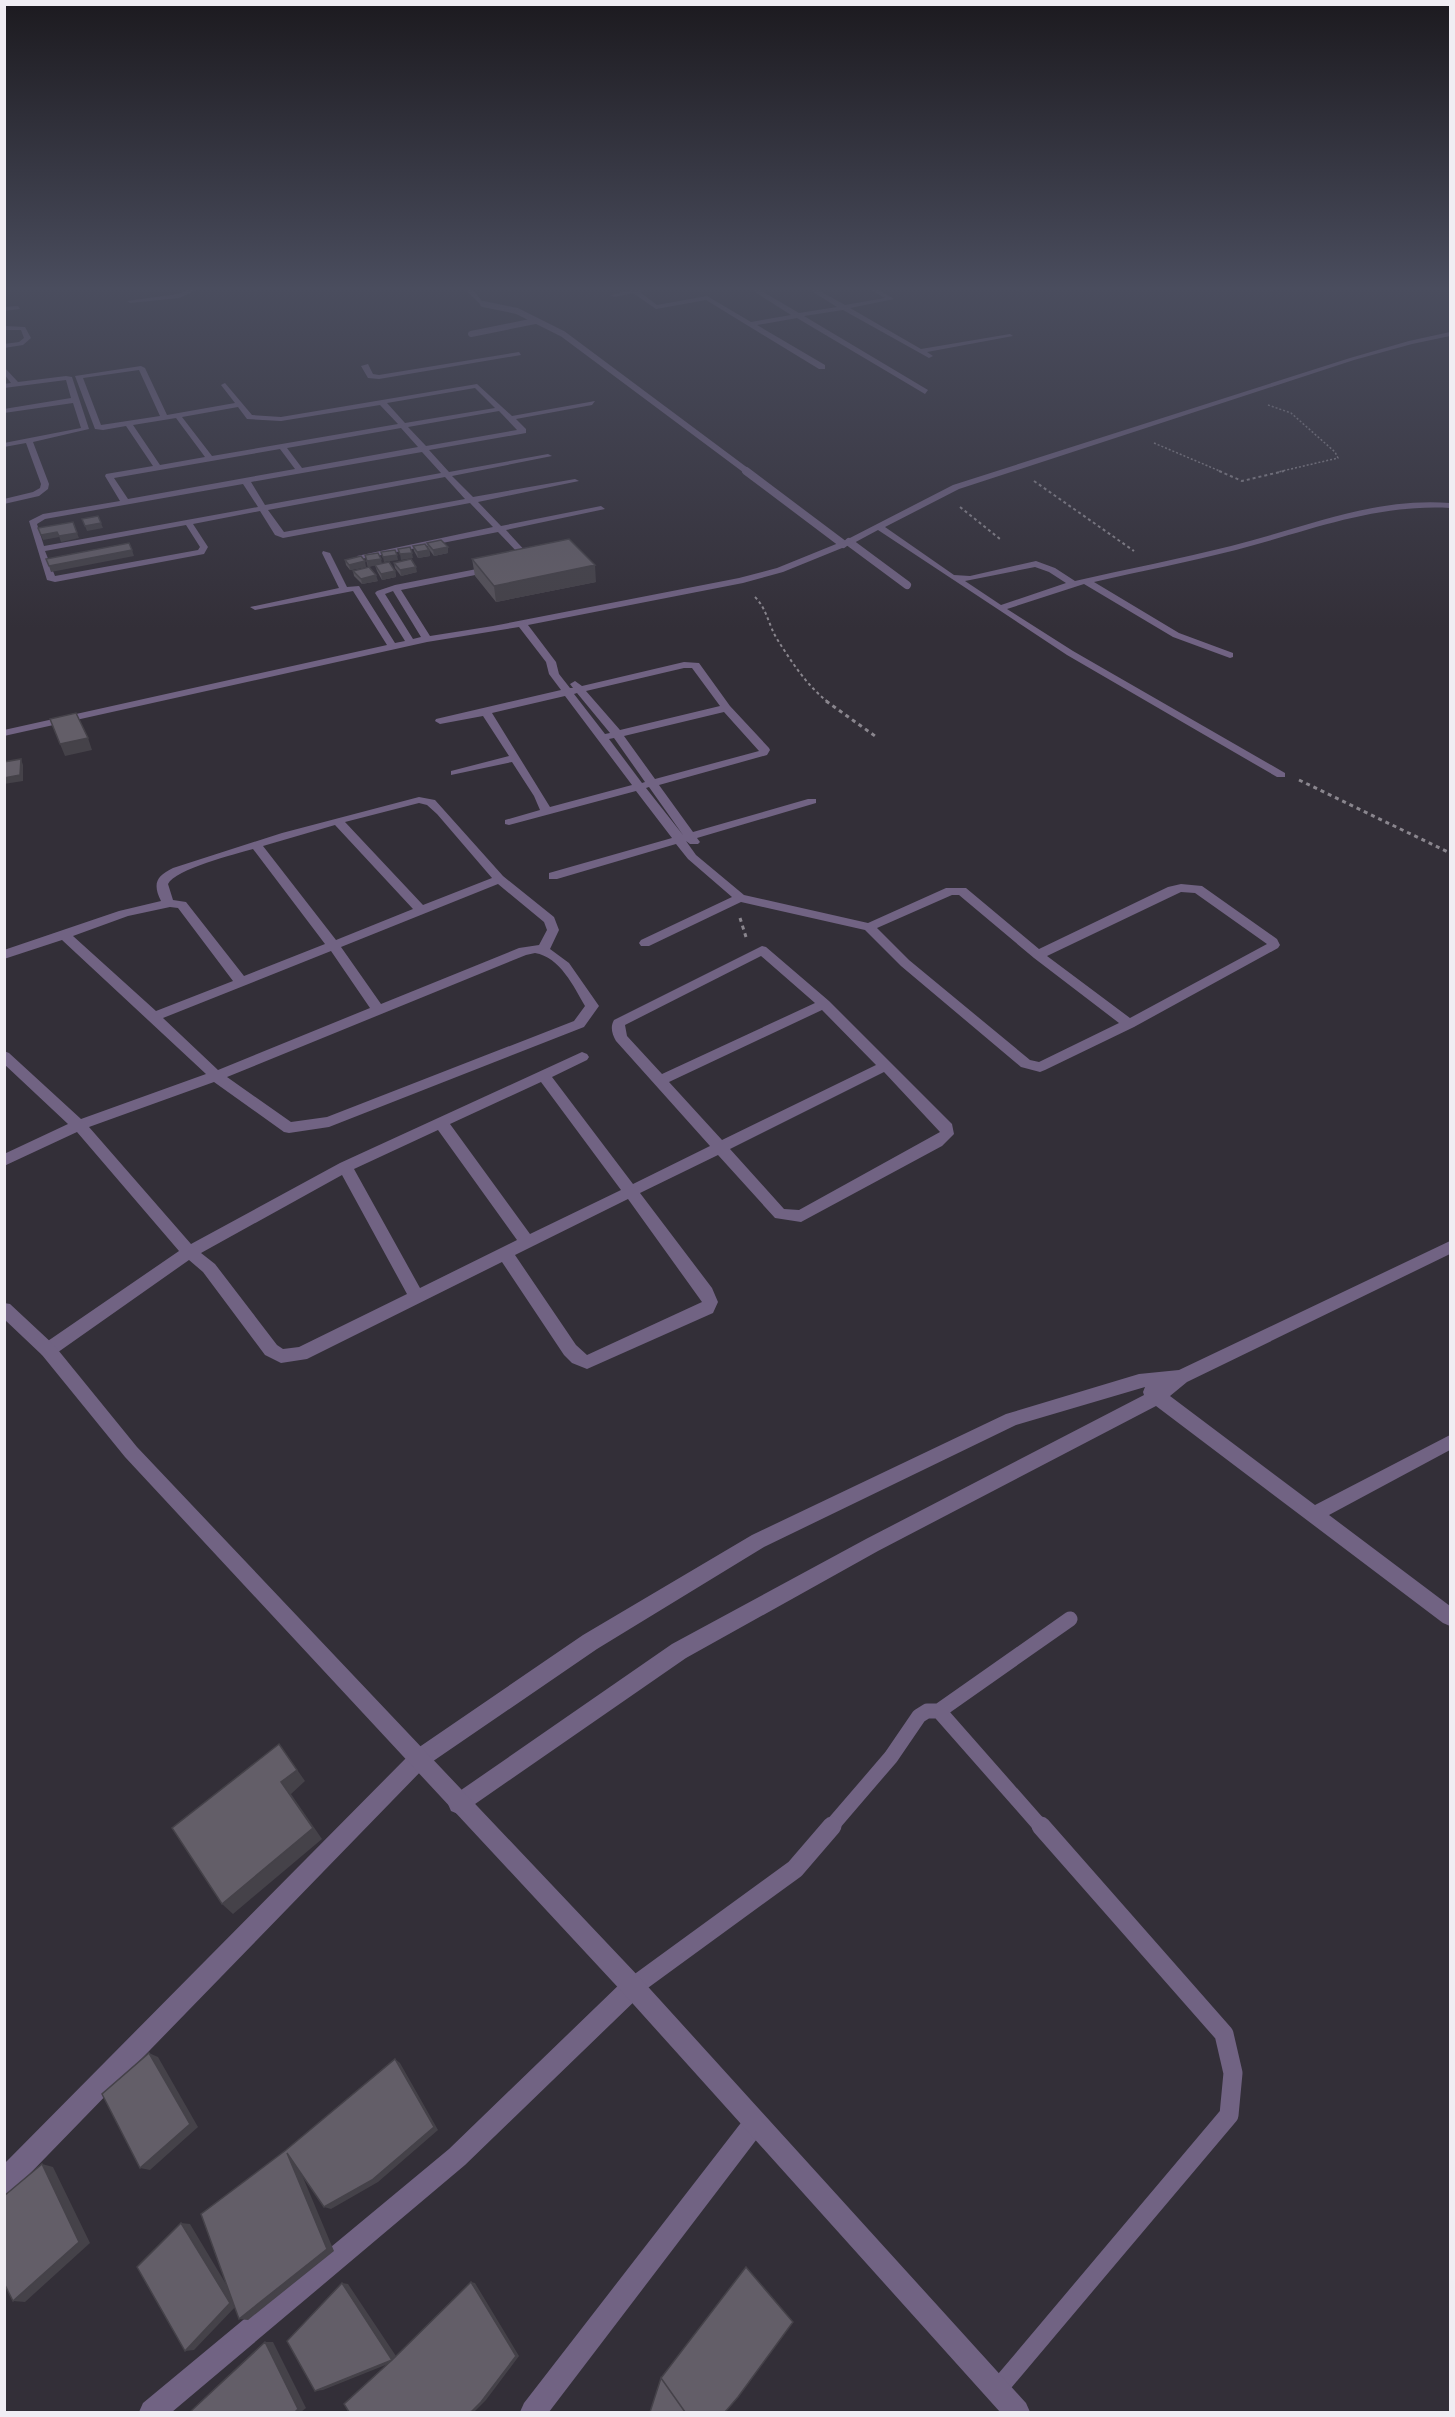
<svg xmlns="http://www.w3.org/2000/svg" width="1455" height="2417" viewBox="0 0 1455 2417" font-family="'Golos Text',sans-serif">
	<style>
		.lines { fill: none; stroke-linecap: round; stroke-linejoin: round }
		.path-far2 { stroke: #8a868e; stroke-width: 1.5; stroke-dasharray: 2 2; stroke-linecap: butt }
		.path-far1 { stroke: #8a868e; stroke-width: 2; stroke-dasharray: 3 3; stroke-linecap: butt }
		.path { stroke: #8a868e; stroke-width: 3; stroke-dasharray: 4 4; stroke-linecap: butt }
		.service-far3 { stroke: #716383; stroke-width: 6 }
		.service-far2 { stroke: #716383; stroke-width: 8 }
		.service-far1 { stroke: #716383; stroke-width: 15 }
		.service { stroke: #716383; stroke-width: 19 }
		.minor { fill: #716383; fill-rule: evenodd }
		.tertiary { fill: #716383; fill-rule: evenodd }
		.wall { fill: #555159 }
		.shaded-wall { fill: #454249 }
		.building { fill: #635e68; stroke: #454249; stroke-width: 1.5 }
	</style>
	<rect width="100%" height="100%" fill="#332f38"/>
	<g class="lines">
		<path class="path-far2" d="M1268 405 1291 413 1335 452 1338 458 1278 472
			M1154 443 1222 472"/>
		<path class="path-far1" d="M1219 471 1242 481 1284 471
			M1034 481 1134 551
			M960 507 1000 539
			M755 597C767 609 768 624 777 639 791 661 807 686 828 702"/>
		<path class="path" d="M826 701 875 736
			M1299 780 1450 853
			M740 918 746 937"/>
		<path class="service-far3" d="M483 304 517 311 563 334 748 472
			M471 334 535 321"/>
		<path class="service-far2" d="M746 471 843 544
			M849 542 907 585"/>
		<path class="service-far1" d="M939 1711 1070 1619
			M830 1828 891 1757 919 1716 927 1711H939L1042 1828"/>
		<path class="service" d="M633 1987 795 1869 832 1826
			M997 2390 1229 2115 1233 2073 1224 2034 1041 1826"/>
		<path class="minor" d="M188 290H197L179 298 130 303 127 301 178 294Z
			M466 290H473L485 305H481Z
			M631 290H645L640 292 657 305 707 296 751 322 791 315 752 290H760L799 313 837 307 810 290H818L845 305 885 298 871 290H879L894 299 850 308 921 349 1010 334 1013 336 927 352 933 356 929 358 843 310 804 316 928 390 925 394 797 318 757 325 825 365V369H819L706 300 656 309 633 293 614 297 611 295Z
			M18 306 20 309 4 311V307Z
			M4 326 25 327 31 338 23 345 4 348V344L19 342 24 338 21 330H4Z
			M1450 332V336L1412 344 1354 360 959 489 885 527 954 575 970 576 1036 561 1055 568 1075 581C1127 569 1179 559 1231 546 1304 528 1374 497 1450 503V508C1373 504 1309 531 1236 550 1189 562 1141 571 1094 582L1179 633 1233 653V657L1230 658 1173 637 1084 584 1007 609 1073 651 1285 773V777H1277L1067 655 878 530 852 544 783 572 743 583 528 625 556 662 559 674 570 688H573L570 684 575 681 582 686 684 662 699 663 730 706 769 748 770 750 767 755 659 785 693 832 808 799H816V803L697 838 700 842 698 844H690L686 841 696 855 744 895 868 923 946 888H966L1039 949 1168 887 1181 884 1202 886 1277 939 1280 945 1278 948 1134 1027 1045 1070 1040 1072 1021 1067 901 966 865 930 741 902 649 946H641L639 943 641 940 732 897 688 859 676 844 557 879H549V873L672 838 636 791 509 825 505 824V820L540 810 534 796 512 762 451 775V771L509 756 483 716 440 724 435 721 436 719 561 690 549 674 546 662 519 627 427 642 4 736V730L387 645 353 591 255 610 250 607 339 588 322 553 323 551 330 553 347 587 359 586 395 643 405 641 375 593 377 591 395 585 492 566 497 569 495 571 401 590 430 636 493 626 739 578 777 568 846 540 953 485 1350 358 1409 341ZM1035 567 1049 572 1066 583 1001 605 965 581ZM393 591 421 637 413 639 385 594ZM684 668H692L720 706 620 730 586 691ZM577 693 610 733 605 734 574 694ZM565 696 632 785 550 807 492 713ZM724 712 759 751 655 779 624 736ZM614 738 645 782 642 783 609 739ZM649 787 683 835 646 788ZM1181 892 1195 893 1267 944 1130 1018 1047 956ZM952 895H959L1034 958 1119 1023 1039 1062 1030 1060 909 960 877 928Z
			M519 352 521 355 379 379 368 378 361 366 368 364 373 374 379 375Z
			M141 366 145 368 167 415 235 403 221 385 225 383 252 415 281 417 477 384 512 416 595 401 592 405 516 419 526 429V433L429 450 449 472 548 454 552 456 452 476 473 497 575 479 579 481 478 502 501 526 601 506 605 509 506 530 528 554V563L519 567 515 564 520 560V555L498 532 361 559 357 556 493 527 470 503 283 538 275 535 260 511 193 524 208 547 204 554 55 582 47 580 29 521 43 514 120 501 105 476 106 474 153 466 126 426 103 430 95 429 75 376ZM139 370 160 416 101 425 83 378ZM475 388 495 408 405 423 387 403ZM380 405 398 424 212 456 182 417 238 407 247 419 281 421ZM499 411 517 430 426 446 408 427ZM176 418 205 457 160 465 133 425ZM401 428 418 447 302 468 287 448ZM280 449 295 469 128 499 114 478ZM422 452 441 473 265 505 251 482ZM445 477 465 499 284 532 268 510ZM243 484 258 507 44 546 37 524 45 519ZM186 525 200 547 198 550 55 576 45 551Z
			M4 367 18 382 66 376 72 377 89 429 33 442 49 484 48 489 39 496 4 504V499L33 492 40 488 41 484 26 443 4 447V443L81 428 73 403 4 413V409L71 398 66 380 4 388V384L11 383 4 374Z
			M419 797 435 800 503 876 554 917 559 930 550 949 569 963 599 1006 584 1027 329 1127 289 1133 284 1132 214 1082 89 1127 191 1244 340 1163 582 1052 587 1054 589 1057 587 1060 552 1077 633 1184 710 1146 616 1041C612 1034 610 1027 614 1020L762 946 766 947 829 1001 952 1124 954 1134 942 1146 801 1222 775 1218 718 1155 640 1193 712 1288 718 1302 713 1313 587 1369 572 1363 564 1355 502 1262 307 1359 281 1363 265 1355 203 1272 189 1260 54 1355 48 1357 42 1355 40 1350 42 1345 179 1251 77 1132 4 1166V1154L68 1124 4 1064V1051L9 1053 81 1119 206 1074 62 940 4 959V950L119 911 161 901C152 883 157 876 173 868L282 833ZM419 803 427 805 437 814 492 878 423 905 345 822ZM335 825 413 909 336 940 263 846ZM253 849 325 944 244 976 186 902 173 900 168 884C175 869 236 854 253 849ZM498 884 544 922 547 930 539 945 519 948 381 1004 341 947ZM170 907 178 908 233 981 156 1011 73 936 128 916ZM331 951 370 1008 218 1070 163 1018ZM535 953C560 957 574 987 585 1006L574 1021 327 1117 291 1122 227 1077 526 955ZM761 956 815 1003 662 1074 627 1036 625 1025ZM822 1010 876 1065 722 1140 669 1082ZM884 1072 940 1132 799 1210 784 1209 730 1149ZM541 1082 621 1190 530 1234 450 1124ZM438 1130 517 1240 420 1288 354 1169ZM342 1175 407 1294 299 1347 283 1349 277 1345 215 1264 201 1253ZM628 1199 702 1302 587 1355 576 1345 515 1255Z
			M1450 1241V1254L1187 1382 1170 1396 1315 1505 1450 1435V1450L1329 1515 1450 1606V1626L1443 1623 1156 1406 878 1551 686 1658 465 1811 458 1814 451 1811 448 1804 451 1797 672 1644 866 1539 1144 1395 1143 1392 1145 1387 1016 1425 764 1547 597 1649 426 1766 13 2191 4 2194V2164L412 1752 583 1635 752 1535 1006 1414 1139 1374 1179 1370Z
			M633 1976 641 1979 644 1987 641 1995 465 2165 172 2412H139L143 2403 449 2149 625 1979Z
			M755 2111 763 2115 767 2123 763 2131 549 2412H520L524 2403 747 2115Z"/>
		<path class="tertiary" d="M4 1303 10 1304 54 1345 137 1447 641 1979 1026 2403 1030 2412H1000L625 1995 125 1457 42 1355 4 1319Z"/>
	</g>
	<path class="wall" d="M427 543 448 553 434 556 428 548Z
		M413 546 429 550 430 556 418 558 414 551Z
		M365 555 395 571 396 577 382 580 377 571 375 565 368 567Z
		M472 559 596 582 496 602 475 576Z
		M345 560 366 567 350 570 346 565Z
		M394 563 417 572 401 576 395 568Z
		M353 571 378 581 362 584 354 576Z"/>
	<path class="shaded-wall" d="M101 523 103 528 87 531 85 526Z
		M57 532 59 537 43 540 41 535Z
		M77 533 79 538 61 542 59 536Z
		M448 547V553L434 556 433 550Z
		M132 550 134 556 51 572 49 566Z
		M429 550 430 556 418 558 417 552Z
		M412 553 413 558 401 560 400 554Z
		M397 555 398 560 384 562 383 557Z
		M381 559 382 564 368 567 367 561Z
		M365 561 366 567 350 570 349 565Z
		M595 565 596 582 496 602 494 586Z
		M416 567 417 572 401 576 400 570Z
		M395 571 396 577 382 580 381 574Z
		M376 575 378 581 362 584 361 579Z
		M88 738 92 750 65 756 60 744Z
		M21 759 23 765V781L4 784V778Z
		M279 1744 305 1781 291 1794 322 1839 233 1914 222 1904 281 1782Z
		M149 2053 158 2057 198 2127 150 2170 140 2168Z
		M395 2059 400 2063 438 2130 378 2182 331 2209 324 2207Z
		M287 2153 294 2156 334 2251 248 2320 239 2319Z
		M42 2164 53 2167 90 2243 25 2302 13 2301Z
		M181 2223 190 2224 238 2304 194 2350 185 2351Z
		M471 2282 475 2283 519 2356 486 2400 474 2412H471Z
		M342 2283 348 2284 398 2359 392 2360Z
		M265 2342H273L306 2408 301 2412H295Z
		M392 2360H398L323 2390 315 2391Z"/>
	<path class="building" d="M98 516 101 523 85 526 82 519Z
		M73 522 77 533 59 536 57 532 41 535 38 528Z
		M569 539 595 565 494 586 472 559Z
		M441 540 448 547 433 550 427 543Z
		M129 543 132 550 49 566 46 559Z
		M425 544 429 550 417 552 413 546Z
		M410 547 412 553 400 554 398 549Z
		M395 550 397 555 383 557 381 552Z
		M378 553 381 559 367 561 365 555Z
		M361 556 365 561 349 565 345 560Z
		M411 559 416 567 400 570 394 563Z
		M389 562 395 571 381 574 375 565Z
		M369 567 376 575 361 579 353 571Z
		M76 713 88 738 60 744 50 719Z
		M21 759 20 775 4 778V762Z
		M279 1744 297 1770 281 1782 313 1828 222 1904 172 1828Z
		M149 2053 190 2124 140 2168 102 2094Z
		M395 2059 434 2127 372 2180 324 2207 287 2153 327 2249 239 2319 201 2214 286 2150Z
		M42 2164 79 2242 13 2301 4 2283V2196Z
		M181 2223 230 2303 185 2351 137 2267Z
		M746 2267 793 2322 738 2397 725 2412H685L661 2378Z
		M471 2282 516 2356 481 2402 471 2412H349L344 2404 392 2360 315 2391 287 2341 342 2283 392 2360Z
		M265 2342 298 2409 295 2412H190Z
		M661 2378 685 2412H650Z"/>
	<linearGradient id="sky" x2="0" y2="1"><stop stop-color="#1c1a1f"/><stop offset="0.46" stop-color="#4a4d5e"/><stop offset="1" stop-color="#4a4d5e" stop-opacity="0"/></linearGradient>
	<rect width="1455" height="628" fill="url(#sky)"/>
	<rect width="1455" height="2417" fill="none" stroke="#f0edf3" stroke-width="12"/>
</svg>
